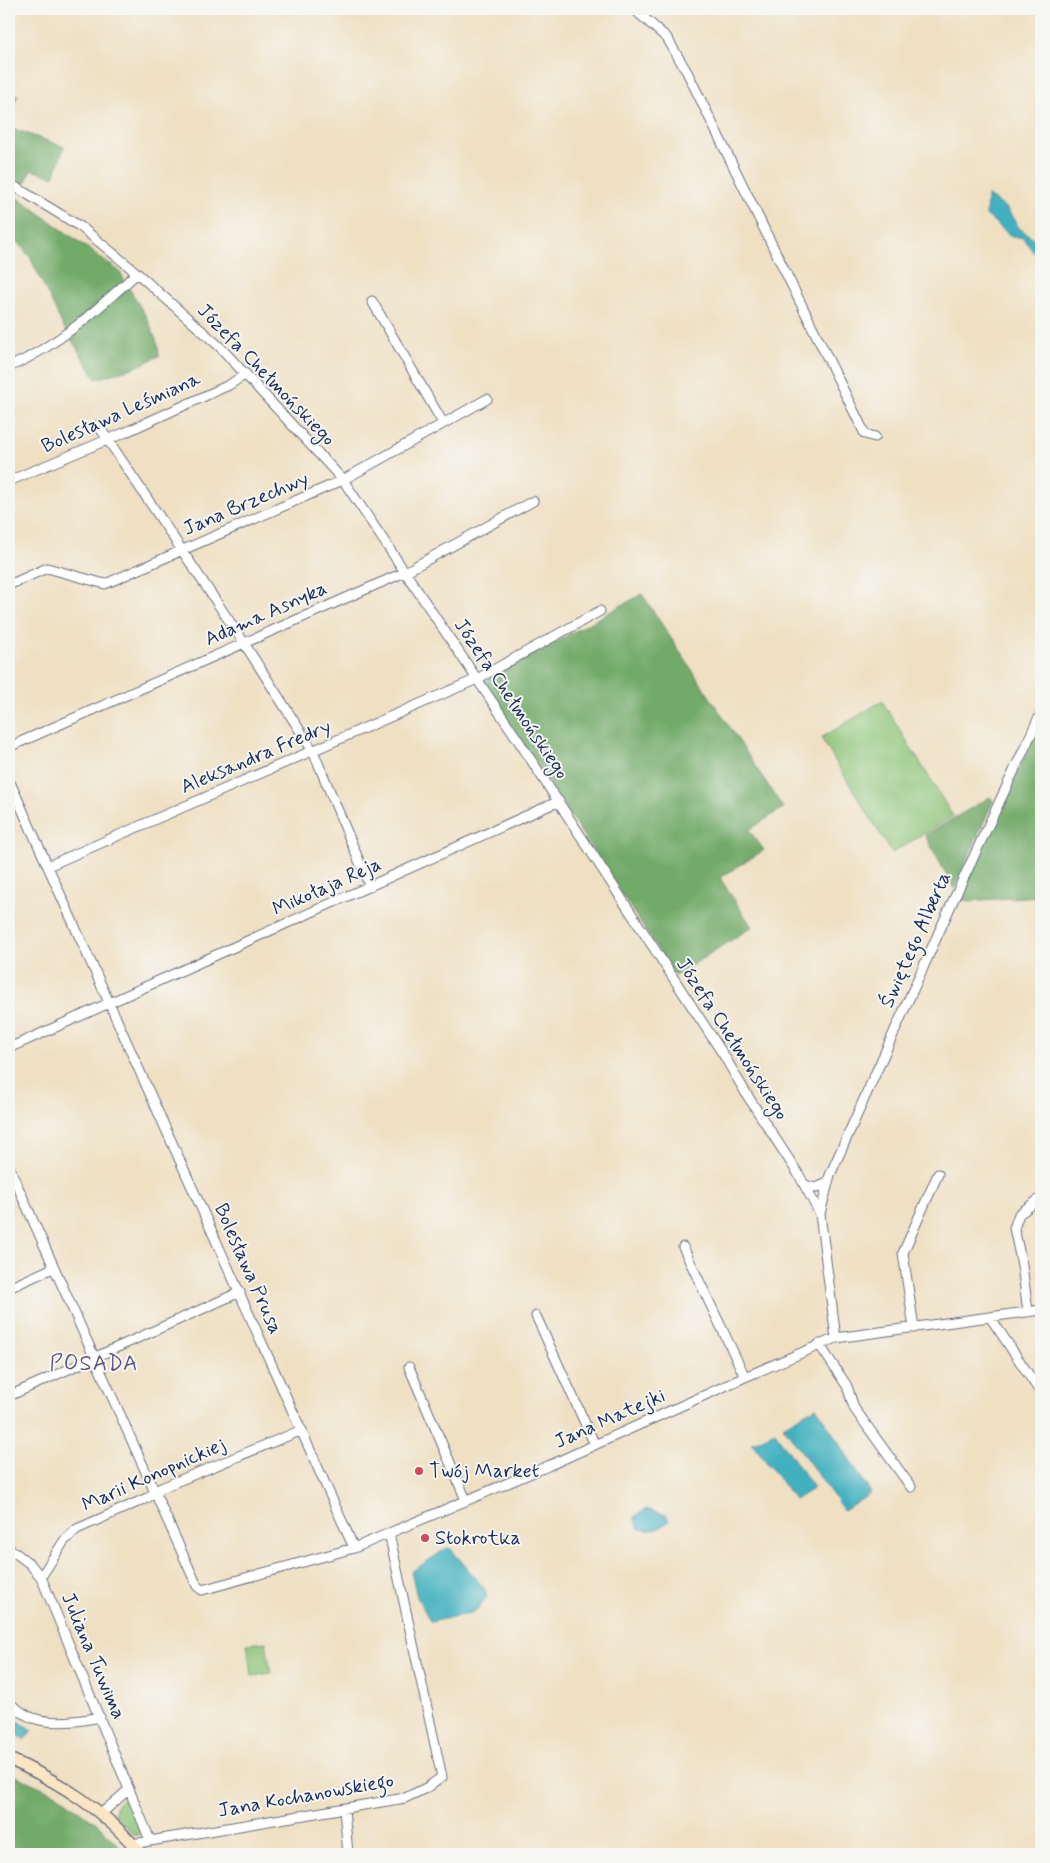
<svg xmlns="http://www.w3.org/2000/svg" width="1050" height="1863" viewBox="0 0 1050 1863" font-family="Mynerve,sans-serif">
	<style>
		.green { fill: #8ec579; stroke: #547a6c }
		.forest { fill: #72aa69; stroke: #466c64 }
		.water { fill: #43b1bf; stroke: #2f708e }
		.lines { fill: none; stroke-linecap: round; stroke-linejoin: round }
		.minor-casing { stroke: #656d81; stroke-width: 11 }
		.secondary-casing { stroke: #656d81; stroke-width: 14 }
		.minor { stroke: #fff; stroke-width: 9 }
		.secondary { stroke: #fbe6c4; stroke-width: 11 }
		.poi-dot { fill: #d1495b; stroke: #f6f6f2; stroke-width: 2 }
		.labels { text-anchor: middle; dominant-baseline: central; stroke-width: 4; stroke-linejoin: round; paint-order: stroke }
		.street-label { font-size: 20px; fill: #1b2f5e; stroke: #f6f6f2 }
		.poi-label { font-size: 20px; fill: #1b2f5e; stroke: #f6f6f2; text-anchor: start }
		.quarter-label { font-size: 22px; letter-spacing: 1px; fill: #5b5381; stroke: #f6f6f2 }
	</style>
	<rect width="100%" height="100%" fill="#f6f6f2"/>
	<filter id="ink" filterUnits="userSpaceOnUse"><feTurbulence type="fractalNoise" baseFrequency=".02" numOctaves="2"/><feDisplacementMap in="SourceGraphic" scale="10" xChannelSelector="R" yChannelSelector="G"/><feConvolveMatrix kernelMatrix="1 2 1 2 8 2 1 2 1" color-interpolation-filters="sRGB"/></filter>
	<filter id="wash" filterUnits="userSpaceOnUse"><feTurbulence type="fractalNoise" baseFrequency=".0096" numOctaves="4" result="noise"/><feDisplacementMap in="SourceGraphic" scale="20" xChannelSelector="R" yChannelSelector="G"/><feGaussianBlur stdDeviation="1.12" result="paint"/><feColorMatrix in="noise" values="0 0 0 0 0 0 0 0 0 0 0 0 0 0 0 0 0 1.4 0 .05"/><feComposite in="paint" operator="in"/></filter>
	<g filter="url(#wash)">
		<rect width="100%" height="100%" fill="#efe0c2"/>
		<path class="green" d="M882 701 953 816 892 853 821 738Z
			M266 1642 271 1673 252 1676 247 1644Z
			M126 1797 128 1798 141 1830 138 1835H134L115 1815 116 1805Z"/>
		<path class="forest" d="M9 91 18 95 12 108 9 106Z
			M9 127 64 147 54 177 31 170 25 184 9 175Z
			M9 191 119 271 148 320 158 345 159 356 136 367 96 379 63 326 30 257 9 233Z
			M642 594 783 808 749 830 764 850 720 878 752 927 675 976 483 682Z
			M1039 727 1041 732V896L967 901 959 896Z
			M990 797 993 801 954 889 925 835Z
			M9 1773 57 1794 98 1824 126 1854H9Z"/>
		<path class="water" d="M987 195 1007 209 1019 228 1040 243 1034 253 1023 238 1011 236 986 215Z
			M816 1407 871 1493 844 1511 783 1426Z
			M775 1432 814 1488 795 1500 752 1443Z
			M646 1509 666 1515 669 1520C662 1530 648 1533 638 1528L634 1517Z
			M447 1548 451 1549 484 1588 487 1596 475 1612 431 1622 417 1597 411 1572Z
			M9 1715 32 1730 25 1740 9 1729Z"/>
	</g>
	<g filter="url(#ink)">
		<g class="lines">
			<g class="minor-casing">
				<path id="minor" d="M634 9 667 38 687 72 865 434 875 437
					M9 183 81 227 137 273 220 347 343 480 518 740 723 1054 747 1095 799 1175 820 1214 836 1338
					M372 301 443 423
					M9 367C58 346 98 309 137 273
					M98 425 244 643 313 751 370 887
					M9 481 126 432 229 385 246 374
					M9 585 47 568 105 584 343 480 487 399
					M9 747 405 572 533 501
					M9 780 354 1548
					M48 866 477 679 600 611
					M9 1048 559 801
					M9 1167 197 1586 202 1590 354 1548 548 1466 745 1377 836 1338 1041 1310
					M805 1185 816 1188 827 1183
					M820 1214 830 1175 952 903 1041 713
					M683 1247 745 1377
					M9 1288 53 1268
					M1028 1312 1022 1265 1014 1228 1019 1214 1041 1198
					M536 1316 595 1445
					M990 1317 1041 1393
					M914 1328 903 1253 938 1174
					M819 1344 847 1386 854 1408 911 1487
					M409 1367 466 1500
					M9 1396 240 1292
					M9 1548 30 1564 41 1577 150 1840
					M41 1577 64 1541 77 1529 147 1498 161 1488 302 1430
					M9 1703C16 1708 24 1715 33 1718 52 1725 80 1721 100 1717
					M344 1809 348 1854
					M102 1813 128 1790
					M132 1844 405 1798 428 1787 442 1777 389 1533"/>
			</g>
			<g class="secondary-casing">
				<path id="secondary" d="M9 1759C60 1782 105 1810 141 1854"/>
			</g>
			<use href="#minor" class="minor"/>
			<use href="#secondary" class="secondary"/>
		</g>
	</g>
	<g class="poi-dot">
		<circle cx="419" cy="1471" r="5"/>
		<circle cx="425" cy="1538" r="5"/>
	</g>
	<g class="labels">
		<g class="street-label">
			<text transform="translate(266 375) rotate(46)">Józefa Chełmońskiego</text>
			<text transform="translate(121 413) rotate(-24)">Bolesława Leśmiana</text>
			<text transform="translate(246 504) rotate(-23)">Jana Brzechwy</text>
			<text transform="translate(266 614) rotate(-24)">Adama Asnyka</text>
			<text transform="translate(511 699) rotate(56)">Józefa Chełmońskiego</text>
			<text transform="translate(256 757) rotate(-23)">Aleksandra Fredry</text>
			<text transform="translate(327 887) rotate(-24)">Mikołaja Reja</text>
			<text transform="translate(916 940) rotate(-66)">Świętego Alberta</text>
			<text transform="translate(732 1039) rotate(57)">Józefa Chełmońskiego</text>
			<text transform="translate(248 1269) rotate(66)">Bolesława Prusa</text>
			<text transform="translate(610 1419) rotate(-24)">Jana Matejki</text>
			<text transform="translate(154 1475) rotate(-24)">Marii Konopnickiej</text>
			<text transform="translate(93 1656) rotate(67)">Juliana Tuwima</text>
			<text transform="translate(306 1796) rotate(-10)">Jana Kochanowskiego</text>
		</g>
		<g class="poi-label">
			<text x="429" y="1471">Twój Market</text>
			<text x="435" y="1538">Stokrotka</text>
		</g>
		<g class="quarter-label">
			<text x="94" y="1364">POSADA</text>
		</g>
	</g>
	<rect width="1050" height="1863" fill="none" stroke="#f6f6f2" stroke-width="30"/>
</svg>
